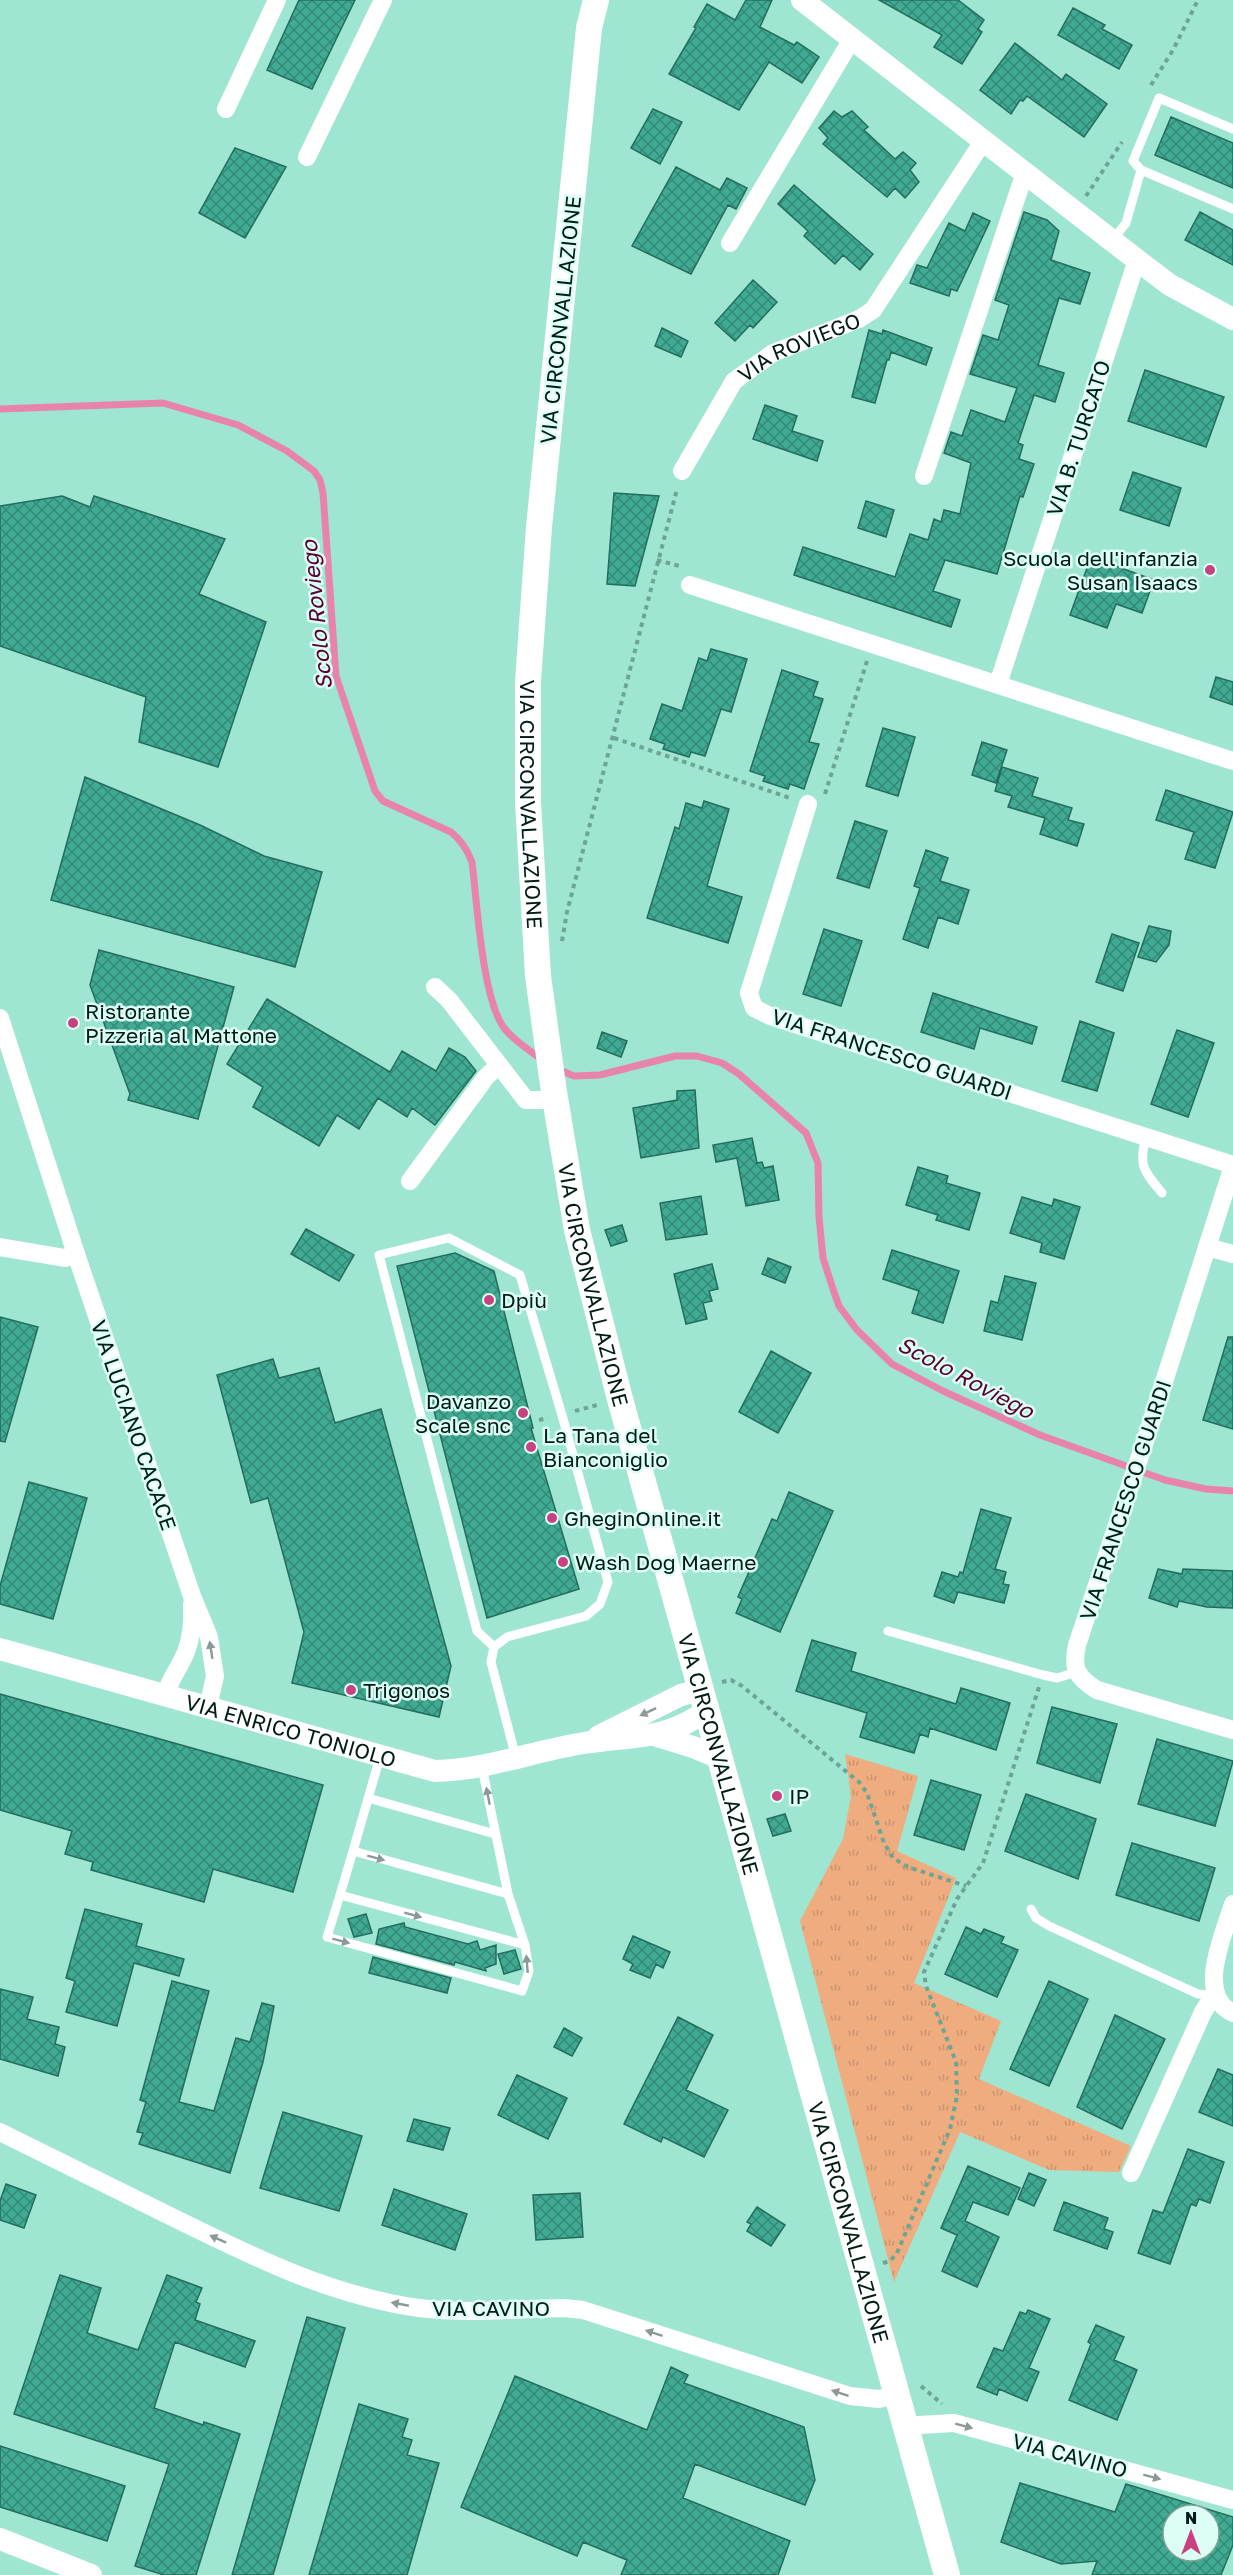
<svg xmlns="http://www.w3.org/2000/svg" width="1233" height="2575" viewBox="0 0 1233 2575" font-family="'Golos Text',sans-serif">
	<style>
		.park { fill: url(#park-tufts) }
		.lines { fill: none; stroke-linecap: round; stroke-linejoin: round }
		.stream { stroke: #e884ac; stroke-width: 7 }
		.building { fill: url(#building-cross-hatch); stroke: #246d5d; stroke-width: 1.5; fill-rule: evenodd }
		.path { stroke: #6ca596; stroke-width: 4; stroke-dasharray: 4.5 4.5; stroke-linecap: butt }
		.service { stroke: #fff; stroke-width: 9 }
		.minor { stroke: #fff; stroke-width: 18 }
		.tertiary { stroke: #fff; stroke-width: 22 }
		.secondary { stroke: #fff; stroke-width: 26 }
		.oneway { fill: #8c9996 }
		.poi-dot { fill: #c84281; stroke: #dcfef4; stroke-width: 2 }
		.labels { text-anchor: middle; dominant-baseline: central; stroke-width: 5; stroke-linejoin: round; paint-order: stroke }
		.street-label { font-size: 21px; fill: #001c16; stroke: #dcfef4 }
		.poi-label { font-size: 21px; fill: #001c16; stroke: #dcfef4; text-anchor: start }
		.water-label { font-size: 22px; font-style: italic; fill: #5c0033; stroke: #dcfef4 }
	</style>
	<defs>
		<pattern id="park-tufts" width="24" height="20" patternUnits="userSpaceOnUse" patternTransform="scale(1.5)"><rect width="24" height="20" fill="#efac7f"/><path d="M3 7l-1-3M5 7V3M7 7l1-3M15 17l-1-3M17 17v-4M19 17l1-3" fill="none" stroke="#cb936d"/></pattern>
		<pattern id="building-cross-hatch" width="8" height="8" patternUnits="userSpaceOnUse" patternTransform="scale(1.5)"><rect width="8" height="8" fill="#40ab92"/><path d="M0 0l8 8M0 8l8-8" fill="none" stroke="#338a76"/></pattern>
	</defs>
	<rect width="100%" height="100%" fill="#9ee5d2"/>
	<path class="park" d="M845 1754 918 1776 897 1851 956 1878 914 1983 1001 2021 979 2079 1131 2146 1119 2172 1049 2170 960 2132 894 2282 800 1921 843 1839 851 1796Z"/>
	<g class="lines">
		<path class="stream" d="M0 409 163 403 238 425 287 451 314 471 320 480 323 493 336 676 375 791 383 801 451 832C461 840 467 849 472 862 477 901 482 998 504 1028 515 1042 530 1050 543 1061
			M555 1068 574 1076 600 1075 675 1056H697L722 1063 739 1074 806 1133 818 1163 819 1217 823 1258 833 1289 839 1306 857 1330 892 1364 943 1391 1040 1435 1165 1480 1206 1489 1233 1491"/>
	</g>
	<path class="building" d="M299 0H355L312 89 267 70Z
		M746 0H772L760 27 794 45 797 42 819 57 802 83 769 62 739 110 669 74 696 28 694 27 707 4 735 20Z
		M879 0H958L984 20 978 29 982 32 962 64 934 47 942 35Z
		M1073 8 1105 25 1102 29 1132 45 1119 69 1058 35Z
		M1015 43 1062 80 1066 74 1107 104 1084 137 1027 96 1023 101 1020 100 1011 114 980 90Z
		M653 109 682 122 660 164 631 148Z
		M834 111 842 117 852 111 868 127 864 130 895 159 903 152 916 163 910 170 919 182 905 198 895 188 887 197 823 144 828 138 819 128Z
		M1171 117 1233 143V188L1155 155Z
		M235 148 286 167 245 238 199 213Z
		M676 167 720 190 727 178 747 188 736 209 728 205 691 274 632 246Z
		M794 185 873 254 860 270 843 255 835 264 804 236 808 231 778 204Z
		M1024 212 1047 220 1059 231 1051 260 1090 273 1080 304 1059 298 1038 365 1064 373 1055 402 1034 395 1018 443 1023 445 1019 459 1034 464 1023 497 1020 496 997 574 945 560 933 591 960 600 951 627 794 575 803 547 895 577 910 534 928 540 934 519 941 522 944 510 960 514 971 463 944 453 951 432 962 436 971 410 1005 422 1017 388 970 374 983 335 998 340 1009 305 995 300Z
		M1200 212 1233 230V265L1185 240Z
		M973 213 990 221 957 291 951 289 949 296 910 283 917 265 927 268 949 223 965 231Z
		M753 280 777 302 753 328 750 325 735 341 715 323Z
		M662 328 688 341 681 357 655 346Z
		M869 330 882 334 883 330 932 348 926 365 891 352 889 360H887L875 403 852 397Z
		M1145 370 1224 397 1206 447 1128 421Z
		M765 405 797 416 792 431 823 441 817 461 753 439Z
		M1133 472 1181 488 1169 526 1120 510Z
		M614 493 659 496 635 586 607 584Z
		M62 496 90 507 94 496 225 539 199 594 266 622 218 767 139 742 146 697 0 646V506Z
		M866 501 894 510 886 537 858 528Z
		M1091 557 1154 580 1142 613 1116 604 1107 628 1070 615Z
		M711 649 747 659 731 712 721 709 705 756 691 752 689 757 663 749 665 744 650 739 662 704 682 711 699 658 707 661Z
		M782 670 818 682 813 696 823 699 809 742 819 744 804 789 790 784 788 789 763 781 765 776 750 771Z
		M1216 677 1233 682V705L1210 697Z
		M883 728 915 737 898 796 866 786Z
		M982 742 1007 750 996 783 972 775Z
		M1002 767 1038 778 1032 796 1072 808 1068 820 1084 824 1077 846 1040 834 1045 818 1008 807 1012 796 995 791Z
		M85 777 200 825 264 856 322 872 295 967 51 900Z
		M1166 790 1233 812 1215 868 1185 859 1194 832 1156 820Z
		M704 801 729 809 707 886 742 897 728 943 647 918 675 827 679 829 686 803 702 808Z
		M855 821 887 831 869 888 837 878Z
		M926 850 948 858 940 881 969 890 958 924 938 917 928 948 903 939 920 888 914 886Z
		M1149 926 1171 931 1169 945 1156 962 1138 957Z
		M824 929 862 941 841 1006 803 994Z
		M1112 934 1139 943 1123 991 1096 982Z
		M99 950 234 987 198 1119 128 1100 130 1094 90 985Z
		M933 993 1037 1027 1032 1044 980 1028 974 1049 921 1032Z
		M267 999 390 1072 402 1051 436 1071 449 1048 465 1057 476 1071 435 1125 412 1108 407 1117 378 1098 359 1129 337 1115 319 1146 253 1107 263 1087 227 1064Z
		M1080 1021 1114 1033 1097 1091 1062 1081Z
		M1177 1030 1214 1043 1188 1117 1151 1104Z
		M602 1032 627 1041 621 1057 597 1048Z
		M695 1090 699 1148 641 1158 633 1108 677 1100V1091Z
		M752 1138 757 1163 762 1162 764 1168 773 1166 779 1200 746 1206 737 1158 716 1162 713 1145Z
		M918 1167 948 1176 946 1183 980 1193 969 1230 936 1220 938 1215 906 1205Z
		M701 1196 707 1234 666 1240 660 1203Z
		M1022 1197 1052 1206 1054 1199 1080 1207 1064 1259 1040 1252 1042 1243 1010 1233Z
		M622 1225 627 1241 611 1246 605 1230Z
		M306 1229 354 1255 339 1281 291 1254Z
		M892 1250 959 1271 943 1323 912 1313 919 1291 883 1279Z
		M455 1253 494 1271 533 1428H531L579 1589 487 1618 397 1266Z
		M768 1258 791 1267 785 1283 762 1274Z
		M712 1264 718 1289 709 1291 712 1301 703 1303 707 1319 686 1324 674 1274Z
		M1005 1276 1036 1283 1022 1340 984 1331 991 1301 998 1303Z
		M0 1317 38 1327 5 1442 0 1441Z
		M1228 1337H1233V1429L1203 1420Z
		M771 1351 811 1373 778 1433 739 1412Z
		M273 1359 279 1378 319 1368 335 1423 381 1409 451 1666 439 1717 292 1683 304 1632 268 1498 251 1503 217 1375Z
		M29 1482 87 1498 53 1619 0 1604V1586Z
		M789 1492 833 1511 780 1632 736 1613 742 1599 738 1597 772 1519 777 1521Z
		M981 1509 1011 1518 995 1569 1006 1572 1003 1584 1009 1585 1004 1603 958 1592 954 1603 934 1596 942 1572 958 1577 960 1572 963 1573Z
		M1158 1569 1182 1574 1183 1569 1233 1571V1608L1207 1607 1179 1601 1177 1607 1149 1598Z
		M812 1640 856 1653 851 1671 956 1704 961 1688 1010 1703 996 1750 930 1728 928 1737 920 1734 914 1753 860 1737 867 1713 796 1691Z
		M0 1694 323 1785 293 1892 213 1869 204 1902 91 1870 93 1862 65 1854 72 1831 0 1810Z
		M1052 1707 1117 1724 1100 1783 1037 1763Z
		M1157 1739 1233 1761 1215 1826 1138 1804Z
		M931 1780 981 1795 964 1850 914 1835Z
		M1026 1794 1096 1819 1078 1879 1005 1851Z
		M785 1814 791 1831 773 1836 767 1819Z
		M1132 1843 1215 1868 1199 1921 1116 1895Z
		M85 1909 142 1924 136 1946 184 1959 179 1976 134 1963 117 2026 66 2012 75 1981 66 1978Z
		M366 1914 372 1933 354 1937 348 1919Z
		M404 1923 405 1927 468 1944 477 1941 480 1950 496 1945V1964L485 1968 486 1971 455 1962 454 1965 376 1944 379 1929Z
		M966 1927 981 1934 984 1929 1004 1937 1001 1943 1018 1950 997 1997 945 1974Z
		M633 1936 670 1952 663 1968 656 1964 650 1978 630 1970 633 1964 623 1959Z
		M515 1950 521 1969 504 1974 498 1954Z
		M373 1957 451 1978 447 1993 369 1973Z
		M172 1981 209 1991 179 2102 214 2111 236 2038 250 2042 262 2003 274 2006 263 2062 230 2173 139 2144 143 2133 137 2132 146 2102 140 2100Z
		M1049 1981 1088 1999 1049 2086 1010 2069Z
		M0 1989 33 1997 27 2019 59 2027 55 2044 65 2047 58 2076 0 2059Z
		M1115 2015 1165 2039 1122 2129 1077 2107Z
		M678 2017 713 2035 686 2090 728 2110 704 2157 663 2137 661 2142 624 2124Z
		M564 2028 582 2038 572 2056 554 2047Z
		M1218 2069 1233 2075V2126L1199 2112Z
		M517 2075 567 2098 548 2139 498 2115Z
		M283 2112 362 2136 339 2211 260 2188Z
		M414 2119 450 2128 443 2150 407 2141Z
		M1188 2149 1224 2162 1210 2203 1199 2199 1196 2206 1191 2204 1170 2264 1138 2253 1153 2210 1163 2213Z
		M968 2166 1020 2188 1008 2215 973 2202 965 2221 999 2237 977 2287 942 2271 957 2235 941 2228Z
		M1029 2173 1046 2180 1034 2206 1018 2199Z
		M6 2184 36 2195 24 2228 0 2220V2201Z
		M394 2189 467 2214 455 2250 382 2225Z
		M580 2193 583 2237 536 2240 533 2195Z
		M1064 2202 1108 2218 1104 2229 1113 2232 1107 2249 1054 2230Z
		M757 2207 785 2225 771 2246 747 2231 751 2224 747 2222Z
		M60 2275 101 2288 87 2333 138 2350 167 2275 202 2288 196 2302 200 2304 195 2320 255 2341 245 2367 175 2342 154 2408 203 2425 204 2422 240 2434 196 2575H164L135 2566 169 2464 14 2414Z
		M1028 2310 1050 2319 1029 2368 1039 2372 1027 2401 999 2389 997 2395 977 2387 994 2348 1003 2351 1020 2312 1026 2314Z
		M307 2317 345 2328 273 2575H232Z
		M1096 2325 1124 2337 1114 2360 1137 2370 1117 2420 1069 2400 1091 2344 1088 2342Z
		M671 2367 688 2375 684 2383 804 2427 815 2480 805 2505 695 2464 683 2498 790 2541 778 2575H621L627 2560 583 2542 577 2556 461 2507 515 2376 647 2430Z
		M359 2404 408 2419 402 2437 412 2440 407 2455 439 2463 407 2575H309Z
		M0 2446 125 2486 107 2541 0 2507Z
		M1020 2483 1115 2512 1126 2484 1233 2517V2545L1221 2575H1092L1097 2561 1061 2564 1001 2542ZM1173 2515H1209V2551H1173Z"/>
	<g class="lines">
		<path class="path" d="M1151 85 1173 50 1198 0
			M1086 196 1122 142
			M657 560 683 567
			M614 738 790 798
			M825 794 867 661
			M562 941 567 912 677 489
			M575 1411 597 1405
			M539 1420 548 1418
			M722 1682 731 1680 742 1686 859 1782 867 1793 884 1843 893 1858 908 1867 966 1886
			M883 2263 890 2261 897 2253 950 2129 957 2096 956 2062 926 1986 924 1972 957 1899 983 1863 1039 1687
			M921 2386 942 2404"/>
		<path class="service" d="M1141 170 1233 209
			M1112 241 1126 223 1141 170 1133 161 1159 98 1233 129
			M1146 1137C1138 1166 1144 1171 1162 1193
			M888 1631 1043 1675 1057 1678 1077 1672
			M494 1647 477 1631 379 1255 449 1238 520 1275 562 1415 608 1582 600 1604 586 1616 507 1637 494 1647 491 1662 516 1758
			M380 1757 353 1851 508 1894 482 1767
			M368 1798 495 1834
			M353 1851 340 1895 525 1945 508 1894
			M340 1895 327 1937 522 1991 529 1971 525 1945
			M1031 1909 1036 1918 1049 1926 1198 1994 1213 1995"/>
		<g class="minor">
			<path d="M226 109 277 0"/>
			<path d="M307 157 383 0"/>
			<path d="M730 243 852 39"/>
			<path id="s1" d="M682 471 734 381 773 353 859 319 873 310 984 140"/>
			<path d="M924 476 1021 184 1027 174"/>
			<path d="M690 585 1233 761"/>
			<path d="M998 684 1137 260"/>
			<path d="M808 804 749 993 754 1008 770 1016 1233 1165"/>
			<path d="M435 987 449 1000 526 1100H556"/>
			<path d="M0 1018 76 1254 192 1596 209 1637 215 1676 208 1707"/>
			<path d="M1233 1166 1147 1435 1077 1645C1072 1668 1076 1677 1097 1690L1233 1730"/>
			<path d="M410 1181 486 1077 499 1065"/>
			<path d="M0 1247 65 1258 76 1254"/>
			<path d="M1207 1247 1233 1254"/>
			<path d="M165 1695C170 1679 180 1667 186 1652 192 1636 193 1620 192 1604"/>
			<path d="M1233 1904C1224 1934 1195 1996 1233 2013"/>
			<path d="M0 2132C59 2161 117 2190 176 2219 253 2257 332 2296 419 2308 467 2314 516 2309 564 2308L583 2310 850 2396 879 2399 897 2395"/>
			<path d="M1131 2173 1203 2012 1214 1995"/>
			<path d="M906 2428 919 2425 954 2423 1233 2500"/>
		</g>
		<g class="tertiary">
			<path d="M802 0 1137 260 1170 285 1233 319"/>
			<path id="s2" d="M0 1649 435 1771C487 1770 533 1751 584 1743 631 1735 667 1741 707 1710"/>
			<path d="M654 1735 693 1747 720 1758"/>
			<path d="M599 1736 681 1695 701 1690"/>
			<path d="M0 2539 91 2575"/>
		</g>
		<path class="secondary" id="s3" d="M596 0 589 28 539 527 528 681V802L538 976 554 1092 577 1230 620 1399 947 2575"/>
	</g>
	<defs><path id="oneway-solid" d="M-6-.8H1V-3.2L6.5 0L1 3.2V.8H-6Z" transform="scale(1.5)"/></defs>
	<g class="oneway">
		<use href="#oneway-solid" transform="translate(211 1650) rotate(-99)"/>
		<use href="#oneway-solid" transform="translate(648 1712) rotate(155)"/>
		<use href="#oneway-solid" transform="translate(488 1796) rotate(-101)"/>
		<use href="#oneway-solid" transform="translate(376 1858) rotate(15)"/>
		<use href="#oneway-solid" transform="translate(413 1915) rotate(15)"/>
		<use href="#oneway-solid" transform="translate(341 1941) rotate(15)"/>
		<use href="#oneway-solid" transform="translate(527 1964) rotate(-95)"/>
		<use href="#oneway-solid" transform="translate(218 2239) rotate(-156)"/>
		<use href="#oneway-solid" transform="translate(400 2304) rotate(-169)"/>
		<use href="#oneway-solid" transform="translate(654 2333) rotate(-162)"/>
		<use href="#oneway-solid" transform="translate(840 2393) rotate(-162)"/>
		<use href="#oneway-solid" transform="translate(964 2426) rotate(15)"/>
		<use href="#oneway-solid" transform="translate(1152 2477) rotate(15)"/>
	</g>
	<g class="poi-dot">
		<circle cx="1210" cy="570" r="6"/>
		<circle cx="73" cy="1023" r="6"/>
		<circle cx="489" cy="1300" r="6"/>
		<circle cx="523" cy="1413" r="6"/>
		<circle cx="531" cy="1447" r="6"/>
		<circle cx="552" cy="1518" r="6"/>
		<circle cx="563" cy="1562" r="6"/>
		<circle cx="351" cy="1690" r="6"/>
		<circle cx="777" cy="1796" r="6"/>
	</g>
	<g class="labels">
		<g class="street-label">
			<text transform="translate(560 320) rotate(-84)">VIA CIRCONVALLAZIONE</text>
			<text stroke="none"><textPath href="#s1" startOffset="178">VIA ROVIEGO</textPath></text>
			<text transform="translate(1078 438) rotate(-72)">VIA B. TURCATO</text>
			<text stroke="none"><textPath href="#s3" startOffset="808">VIA CIRCONVALLAZIONE</textPath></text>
			<text transform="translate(892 1054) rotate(18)">VIA FRANCESCO GUARDI</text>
			<text stroke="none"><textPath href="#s3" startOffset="1294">VIA CIRCONVALLAZIONE</textPath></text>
			<text transform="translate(134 1425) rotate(71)">VIA LUCIANO CACACE</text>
			<text transform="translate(1125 1500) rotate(-72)">VIA FRANCESCO GUARDI</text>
			<text stroke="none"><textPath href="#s2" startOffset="302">VIA ENRICO TONIOLO</textPath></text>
			<text stroke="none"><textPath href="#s3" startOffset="1780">VIA CIRCONVALLAZIONE</textPath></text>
			<text stroke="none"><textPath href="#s3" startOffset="2266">VIA CIRCONVALLAZIONE</textPath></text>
			<text x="491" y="2308">VIA CAVINO</text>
			<text transform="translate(1070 2455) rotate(15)">VIA CAVINO</text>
		</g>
		<g class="poi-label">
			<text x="1198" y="558" text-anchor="end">Scuola dell'infanzia<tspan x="1198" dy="24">Susan Isaacs</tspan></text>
			<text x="85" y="1011">Ristorante<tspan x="85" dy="24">Pizzeria al Mattone</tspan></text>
			<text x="501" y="1300">Dpiù</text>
			<text x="511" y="1401" text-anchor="end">Davanzo<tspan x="511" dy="24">Scale snc</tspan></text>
			<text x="543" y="1435">La Tana del<tspan x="543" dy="24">Bianconiglio</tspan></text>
			<text x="564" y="1518">GheginOnline.it</text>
			<text x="575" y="1562">Wash Dog Maerne</text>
			<text x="363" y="1690">Trigonos</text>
			<text x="789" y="1796">IP</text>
		</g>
		<g class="water-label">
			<text transform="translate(316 615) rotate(-96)">Scolo Roviego</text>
			<text transform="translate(966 1377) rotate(28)">Scolo Roviego</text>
		</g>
	</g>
	<g transform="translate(1191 2533)"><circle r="28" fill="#dcfef4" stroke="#84a49b" stroke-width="1.5"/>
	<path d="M0-4.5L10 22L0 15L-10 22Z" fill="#c84281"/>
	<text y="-9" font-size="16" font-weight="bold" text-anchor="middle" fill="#001c16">N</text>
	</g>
</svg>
